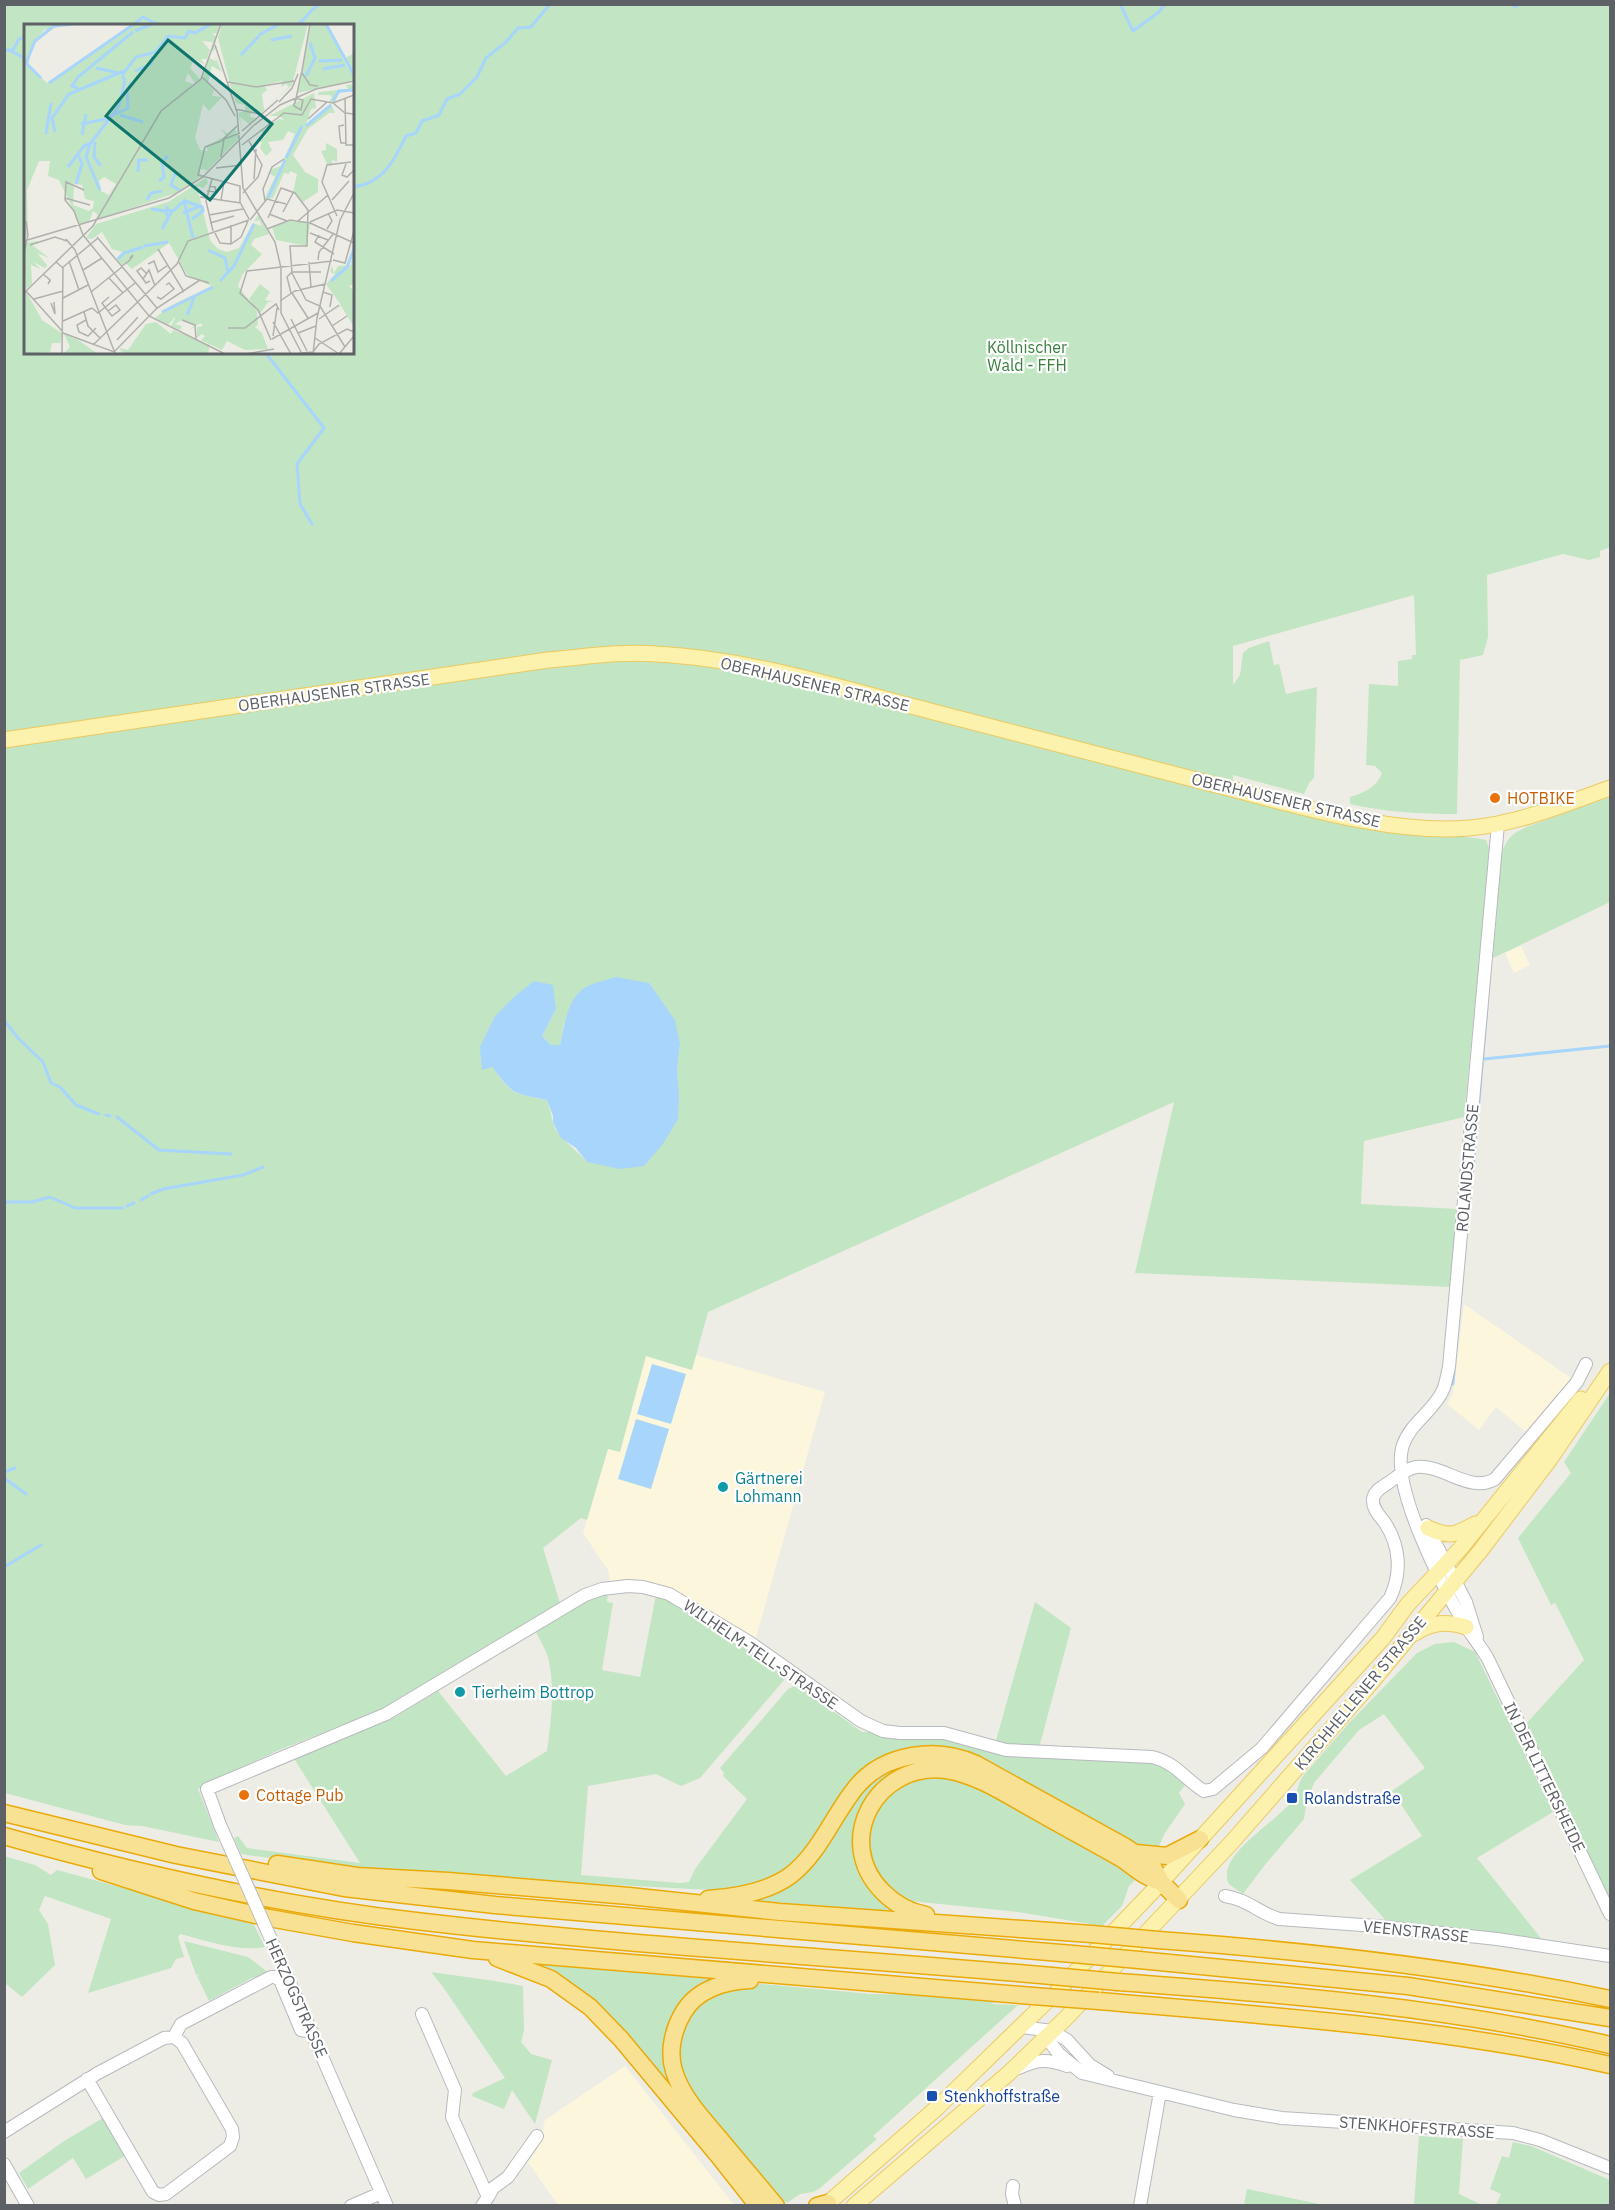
<svg xmlns="http://www.w3.org/2000/svg" width="1615" height="2210" viewBox="0 0 1615 2210" font-family="'IBM Plex Sans',sans-serif">
	<style>
		.commercial { fill: #fcf6dc }
		.green { fill: #c2e5c3; fill-rule: evenodd }
		.water { fill: #a8d5fb }
		.lines { fill: none; stroke-linecap: round; stroke-linejoin: round }
		.stream { stroke: #a8d5fb; stroke-width: 3 }
		.minor-casing { stroke: #b7babe; stroke-width: 14 }
		.major-casing { stroke: #ecc961; stroke-width: 17 }
		.highway-casing { stroke: #eaaa0a; stroke-width: 19 }
		.minor { stroke: #fff; stroke-width: 12 }
		.major { stroke: #fcf1ad; stroke-width: 15 }
		.highway { stroke: #f8e192; stroke-width: 16 }
		.minor-bridge-casing { stroke: #b7babe; stroke-width: 14; stroke-linecap: butt }
		.highway-bridge-casing { stroke: #eaaa0a; stroke-width: 19; stroke-linecap: butt }
		.minor-bridge { stroke: #fff; stroke-width: 12 }
		.highway-bridge { stroke: #f8e192; stroke-width: 16 }
		.food-dot { fill: #e8710a; stroke: #fff; stroke-width: 2 }
		.culture-dot { fill: #0f9aa8; stroke: #fff; stroke-width: 2 }
		.transit-dot { fill: #1a4fb4; stroke: #fff; stroke-width: 2 }
		.labels { text-anchor: middle; dominant-baseline: central; stroke-width: 4.5; stroke-linejoin: round; paint-order: stroke }
		.park-label { font-size: 16px; fill: #38813d; stroke: #fff }
		.street-label { font-size: 16px; fill: #5d6065; stroke: #fff }
		.food-label { font-size: 16px; fill: #c56008; stroke: #fff; text-anchor: start }
		.culture-label { font-size: 16px; fill: #0d838f; stroke: #fff; text-anchor: start }
		.transit-label { font-size: 16px; fill: #164399; stroke: #fff; text-anchor: start }
		.inset-river { fill: none; stroke: #a8d5fb; stroke-width: 3 }
		.inset-road { fill: none; stroke: #b0b1ae; stroke-width: 1.5 }
		.view { fill: #0f766e; fill-opacity: 0.15; stroke: #0f766e; stroke-width: 3 }
		.inset-edge { fill: none; stroke: #5d6065; stroke-width: 3 }
	</style>
	<rect width="100%" height="100%" fill="#eeede5"/>
	<path class="commercial" d="M1521 946 1530 965 1514 973 1505 953Z
		M1464 1304 1571 1378 1526 1432 1496 1407 1479 1430 1447 1404 1453 1393Z
		M696 1355 825 1392 755 1641 637 1581 610 1582 608 1570 583 1533 608 1448 620 1451 646 1356 691 1370Z
		M625 2066 734 2205H558L528 2162 538 2148 545 2120Z"/>
	<path class="green" d="M4 5H1610V547L1600 551V557L1589 560 1563 554 1487 575 1488 637 1483 655 1460 660 1457 814C1420 814 1385 812 1350 804V797C1364 793 1377 787 1382 773L1375 766 1366 765 1369 684 1398 686V661L1412 659V655H1416L1414 595 1233 646V685L1240 675 1243 653 1249 648 1269 641 1274 665 1279 664 1286 694 1317 687 1314 778 1309 783 1304 794 1233 775V795L1369 828 1476 838 1486 840 1490 851 1464 1117 1364 1141 1361 1204 1458 1209 1452 1287 1135 1273 1174 1102 708 1312 692 1370 646 1356 620 1452 608 1449 587 1520 581 1518 543 1548 560 1603 387 1707 277 1751 198 1789 219 1842 142 1826 125 1825 5 1793ZM26 26H352V352H26ZM556 1009 542 1036 551 1045H560L564 1023 680 1044 677 1071 678 1119 587 1162C578 1151 556 1136 553 1123 551 1115 550 1108 547 1100 514 1094 512 1095 492 1067Z
		M1610 797V902L1493 958 1502 852C1507 838 1514 832 1529 826Z
		M1610 1393V1899L1525 1725 1584 1660 1555 1603 1551 1605 1518 1538 1571 1473 1564 1462Z
		M608 1593 607 1602 613 1603 602 1670 640 1677 656 1595 665 1598 729 1637 783 1675 785 1679 700 1778 681 1786 656 1774 588 1786 581 1875 680 1883 689 1882 695 1869 747 1799 723 1776 724 1773 720 1768 788 1689 797 1685 862 1732H870V1729L1123 1758 1167 1765 1185 1785 1179 1793 1185 1804 1165 1833 1158 1848 1134 1845 993 1768 890 1757 807 1853 773 1879 730 1891 504 1879 332 1867 241 1854 234 1838 238 1836 247 1848 360 1863 293 1757 397 1716 438 1691 506 1776 547 1751C551 1722 555 1691 549 1662 548 1652 540 1641 536 1632L588 1600Z
		M1035 1602 1071 1628 1039 1748 995 1744Z
		M1454 1642 1475 1652 1553 1812 1477 1858 1544 1942 1477 1931 1388 1923 1350 1880 1422 1836 1392 1791 1425 1768 1384 1714 1359 1730 1314 1783 1307 1800 1304 1819 1264 1866 1243 1894 1229 1884C1214 1855 1281 1820 1294 1798 1298 1791 1298 1783 1303 1776L1350 1722 1417 1653 1435 1644Z
		M929 1759 906 1770 857 1835 898 1912 749 1900 773 1890 860 1790 893 1766Z
		M930 1775 963 1781 1000 1799 1130 1873 1135 1880 1129 1886 1122 1906 1102 1926 1018 1912 911 1901 910 1903C902 1897 891 1891 884 1884 860 1859 866 1807 895 1788 904 1782 919 1779 930 1775Z
		M4 1856 35 1865 51 1875 57 1870 253 1923 265 1947C237 1952 208 1941 180 1934L178 1937 184 1957 176 1959 171 1968 88 1993 111 1919 45 1896 39 1910 48 1924 55 1965 22 1997 5 1983Z
		M184 1941 248 1957 269 1973 250 1979 209 2001 197 1976 200 1974 196 1975Z
		M520 1959 658 1973 727 1976 673 2021 688 2107 615 2025Z
		M431 1972 495 1981 523 1986 524 2031 521 2042 531 2054 552 2060 535 2124 512 2090 504 2109 472 2096 473 2093 505 2078 443 1987Z
		M761 1984 871 1994 941 1995 1002 2000 991 2004 1018 2005 873 2136 877 2139 820 2188 813 2192 800 2194 787 2203 772 2193 697 2104 676 2063 684 2020 705 1997 750 1985Z
		M103 2118 125 2156 86 2179 73 2158 28 2189 19 2173 64 2141Z
		M1419 2136 1463 2139 1459 2194 1482 2205H1414Z
		M1513 2142 1531 2146 1610 2180V2205H1496L1501 2194 1490 2189 1502 2156 1509 2158Z
		M1247 2189 1324 2205H1244Z"/>
	<path class="water" d="M616 977 649 983 675 1020 680 1044 677 1071 679 1095 678 1119 663 1144 644 1166 620 1169 587 1162 576 1148 561 1138 553 1123V1116L547 1100C513 1093 513 1095 492 1067L482 1070 480 1047 495 1016 515 996 534 981 553 985 556 1009 542 1036 551 1045H560C564 1027 567 1000 584 988 593 983 607 980 616 977Z
		M652 1364 686 1374 671 1424 637 1414Z
		M636 1419 669 1429 651 1489 618 1479Z"/>
	<g class="lines">
		<path class="stream" d="M1120 4 1133 31 1159 12 1165 4
			M1512 4 1515 7 1520 4
			M132 26 143 17 161 26
			M294 26C306 22 309 8 321 4
			M4 50H13L19 39 26 37
			M11 51 26 59
			M352 188C358 185 361 186 366 184 388 175 396 156 406 136L416 133 422 121 439 115 447 99 460 94 477 77 486 58 506 42 518 28 531 27 550 4
			M265 352 324 428 297 464 300 504 312 524
			M4 1020 18 1038 43 1062 51 1083 60 1087 76 1105 99 1114
			M1484 1059 1610 1046
			M106 1115 110 1116
			M117 1117 159 1150 231 1154
			M1473 1170 1487 1007
			M151 1194 163 1189 243 1175 263 1167
			M141 1200 148 1196
			M4 1202H32L50 1197 75 1208H123
			M127 1206 134 1203
			M1453 1384 1454 1371
			M4 1472 15 1468
			M4 1478 26 1494
			M4 1567 41 1545"/>
		<g class="minor-casing">
			<path id="minor" d="M1498 824 1449 1367C1447 1375 1446 1383 1443 1390 1434 1411 1411 1422 1403 1445 1389 1485 1444 1589 1465 1625 1472 1636 1481 1647 1488 1659L1610 1914
				M1426 1525 1466 1602 1477 1637
				M220 1825 207 1789 386 1714 585 1595 602 1589 628 1586 643 1587 669 1594 749 1642 861 1721 883 1731 900 1733H944L1006 1750 1152 1757C1177 1763 1184 1779 1204 1791L1213 1789 1262 1748 1390 1598C1402 1573 1400 1546 1385 1523 1380 1516 1372 1509 1373 1499 1374 1491 1382 1487 1388 1483 1397 1477 1405 1469 1416 1467 1443 1464 1470 1494 1495 1479L1577 1382 1586 1364
				M1225 1896C1249 1900 1257 1912 1279 1919L1376 1926 1497 1939 1610 1956
				M274 1946 387 2206
				M422 2014 455 2090 452 2117 488 2197 482 2206
				M1022 2027 1052 2031 1067 2040 1090 2065 1108 2076
				M1046 2037 1059 2054 1082 2073 1234 2110 1282 2118 1513 2133 1540 2140 1610 2168
				M1019 2068C1037 2059 1048 2059 1067 2066
				M87 2079 153 2192 159 2195 166 2194 230 2146 233 2137 232 2129 182 2043 174 2037
				M4 2132 98 2073 164 2038 174 2037 181 2024 271 1977H275L280 1980 301 2030 312 2032
				M4 2164 28 2206
				M1013 2186 1012 2194 1015 2206
				M488 2197 493 2188 508 2177 537 2136
				M351 2206 381 2193
				M1140 2206 1160 2092"/>
		</g>
		<g class="major-casing">
			<path id="major" d="M4 740 548 660C584 657 621 651 657 654 750 659 841 688 930 711 1025 736 1121 760 1216 785 1293 804 1390 835 1469 828 1518 824 1565 804 1610 788
				M1428 1528C1450 1538 1455 1535 1475 1524
				M1415 1633C1433 1622 1446 1621 1466 1627
				M1058 1990 1153 1891 1383 1638 1408 1604 1460 1549 1581 1399
				M825 2206 939 2106 1049 1999
				M854 2206 1009 2073 1067 2017 1232 1842 1365 1690 1481 1550 1550 1459 1610 1371"/>
		</g>
		<g class="highway-casing">
			<path id="highway" d="M4 1813 176 1855 344 1888 495 1905 1073 1954
				M4 1836C139 1874 277 1905 416 1921 627 1946 840 1957 1052 1976
				M1136 1853 1167 1856 1200 1839
				M277 1864 357 1876 448 1881 629 1896 780 1912 1092 1934
				M101 1871 194 1901 269 1918 353 1933 473 1950 1033 1996
				M708 1899C737 1897 768 1892 791 1875 821 1851 833 1815 857 1786 885 1753 937 1746 976 1764L1124 1846 1148 1862 1153 1867 1161 1882 1179 1900
				M926 1915C909 1912 895 1904 883 1892 832 1841 877 1761 946 1770 979 1775 1010 1797 1038 1812 1066 1828 1094 1843 1122 1859 1135 1868 1145 1878 1161 1882
				M1158 1940C1310 1951 1461 1968 1610 1999
				M497 1958 551 1979 590 2007 621 2039 721 2159 758 2206
				M1139 1960 1408 1986 1610 2018
				M750 1980C724 1981 696 1990 683 2013 673 2030 668 2052 674 2071 682 2097 702 2118 720 2139 738 2161 757 2183 776 2206
				M1118 1982C1283 1994 1449 2007 1610 2045
				M1099 2001C1270 2016 1443 2027 1610 2065
				M817 2206 828 2203"/>
		</g>
		<use href="#minor" class="minor"/>
		<use href="#major" class="major"/>
		<use href="#highway" class="highway"/>
		<g class="minor-bridge-casing">
			<path id="minor-bridge" d="M220 1825 274 1946"/>
		</g>
		<g class="highway-bridge-casing">
			<path id="highway-bridge" d="M1092 1934 1158 1940
				M1073 1954 1139 1960
				M1052 1976 1118 1982
				M1033 1996 1099 2001"/>
		</g>
		<use href="#minor-bridge" class="minor-bridge"/>
		<use href="#highway-bridge" class="highway-bridge"/>
	</g>
	<g class="food-dot">
		<circle cx="1495" cy="798" r="6"/>
		<circle cx="244" cy="1795" r="6"/>
	</g>
	<g class="culture-dot">
		<circle cx="723" cy="1487" r="6"/>
		<circle cx="460" cy="1692" r="6"/>
	</g>
	<g class="transit-dot">
		<rect x="1286" y="1792" width="12" height="12" rx="3"/>
		<rect x="926" y="2090" width="12" height="12" rx="3"/>
	</g>
	<g class="labels">
		<g class="park-label">
			<text x="1027" y="347">Köllnischer<tspan x="1027" dy="18">Wald - FFH</tspan></text>
		</g>
		<g class="street-label">
			<text transform="translate(815 684) rotate(13)">OBERHAUSENER STRASSE</text>
			<text transform="translate(334 692) rotate(-8)">OBERHAUSENER STRASSE</text>
			<text transform="translate(1286 800) rotate(13)">OBERHAUSENER STRASSE</text>
			<text transform="translate(1467 1168) rotate(-85)">ROLANDSTRASSE</text>
			<text transform="translate(761 1654) rotate(34)">WILHELM-TELL-STRASSE</text>
			<text transform="translate(1360 1693) rotate(-50)">KIRCHHELLENER STRASSE</text>
			<text transform="translate(1545 1777) rotate(64)">IN DER LITTERSHEIDE</text>
			<text transform="translate(1416 1931) rotate(6)">VEENSTRASSE</text>
			<text transform="translate(297 1998) rotate(66)">HERZOGSTRASSE</text>
			<text transform="translate(1417 2127) rotate(4)">STENKHOFFSTRASSE</text>
		</g>
		<g class="food-label">
			<text x="1507" y="798">HOTBIKE</text>
			<text x="256" y="1795">Cottage Pub</text>
		</g>
		<g class="culture-label">
			<text x="735" y="1478">Gärtnerei<tspan x="735" dy="18">Lohmann</tspan></text>
			<text x="472" y="1692">Tierheim Bottrop</text>
		</g>
		<g class="transit-label">
			<text x="1304" y="1798">Rolandstraße</text>
			<text x="944" y="2096">Stenkhoffstraße</text>
		</g>
	</g>
	<g transform="translate(24 24)">
		<rect width="330" height="330" fill="#eeede5"/>
		<path d="M0 0H50L20 6 9 20 4 41 23 59 109 0H196L193 9 188 10 192 12 191 26 187 27 189 18 178 17 186 26 183 35H177L181 41 170 35 166 44 176 55 171 59 164 49 161 57 169 60 166 64 173 59 179 54 185 34 192 37 191 32 198 48 188 42 184 59 190 66 188 72 198 73 185 87 179 80 171 114 176 126 184 127 182 122 202 112 197 105 204 110 211 104 213 108 205 113 214 110 215 114 179 151 183 146 175 145 177 152 155 168 75 195 71 196 74 191 69 187 65 198 56 200 35 156 24 152 26 137H15L3 166 4 210 0 216ZM80 153 92 160 85 171 77 167 75 157ZM45 159 58 161 61 175 70 177 69 184 65 187 49 181 50 163ZM198 0H284L268 61 237 89 227 88 226 93 232 94 225 100 216 93 218 106 214 89 221 87V81L212 79 207 64 194 14ZM258 57 257 63 262 60 265 63 240 86 238 70 243 66 240 61ZM287 0H302L325 46 321 34 330 29V56L274 69ZM330 60V67L315 69 310 79 305 78 308 73 306 71H294L295 68 324 65 322 61ZM290 69 292 84 287 85 282 100 307 80 311 89H305L284 105 269 131 281 148 294 155V168L279 178 269 168 273 150 266 147 265 150 260 149 249 174 240 176 251 153 246 150 248 145 257 142 271 110 264 107 259 116 244 118 248 126 242 132 236 124 238 118 233 117 242 112 237 107 255 95 260 96 256 92H245ZM302 119 313 125V138L308 136V141L303 140 297 127 302 126ZM182 154 184 159 179 164 173 162 186 216 194 225 203 228 215 224 229 199 238 202 235 196 230 198 234 191 245 210 230 215 227 221 238 230 218 251 214 262 233 287 234 301 231 303 238 309 244 325 221 326 203 317 198 326 177 316 181 312 178 310 173 314V303L179 302 177 299 165 306 170 302 158 296 151 300 158 302 156 306 147 302 152 292 144 301 131 294 146 282 188 262 164 252 145 219 108 245 101 239 98 241 92 235 98 228 88 225 78 208 68 215 62 214 72 200 144 178ZM266 197 286 199 283 222 252 216 248 203ZM14 217 13 220H7L25 234 13 229 23 241 21 244 9 238 17 245 7 241 8 260 2 265 0 219ZM330 220V260L325 262 330 267V303L317 282 304 290 317 281 302 260 311 250 306 248 308 242 310 249 314 242 327 241ZM236 260 246 268 241 276 250 278H244L236 290 225 275ZM2 267 18 296 39 310 36 319H28L26 328 0 330ZM132 298 147 310 149 306 186 321 184 330H99L97 325V330L96 324 104 326 122 300ZM40 310 54 316 74 330H39L46 323Z" fill="#c2e5c3" fill-rule="evenodd"/>
		<path class="inset-river" d="M302 0 330 51M111 7 128 0M235 11 255 0M247 16 268 12M217 31 235 12M295 37 318 36M72 44 95 49M299 45 321 41M111 47 127 40 128 32M98 51 112 33 132 28 144 12 161 14 165 7 171 9 187 0M282 52 291 34 286 19M17 54 2 39 11 17 30 2 49 0M25 59 110 0M54 64 48 62 54 53 109 8M309 77 315 67 330 66M96 91 119 98M85 93 104 84 103 66 108 58M57 100 82 95M282 102 307 81M31 108 28 94 45 70 100 47M22 110 27 79M58 111 62 90M71 118 70 133 77 142M262 134 278 102M44 143 60 122 65 120M152 147 147 161 155 166M114 148 115 136H124M135 157 140 153 138 138 144 132M52 160 58 140 55 132M76 166 62 133 66 120 95 82 101 56 98 52M244 174 261 136M123 176 127 169 138 167M161 177 178 183 179 187 168 195M127 185 141 187 144 192M149 187 160 177 169 214M159 189 176 182M138 205 148 187 143 186V182M120 222 144 218M184 226 201 234 204 248M94 235 100 229 119 223M196 257 210 242 230 200M307 257 323 243 330 225M138 288 189 263M163 291 170 274"/>
		<path class="inset-road" d="M191 21 213 88 219 164 251 218 257 244V289L278 330M278 49 286 61 294 62M178 53 202 76 211 92M204 58 232 63 270 57M321 74 322 121H330M270 77 272 75H275L279 76 277 86 270 82V80L271 79 273 70 276 55 278 47 286 0M255 78 268 64 274 50M309 79 321 89 330 90M211 85 236 90M284 95 303 78M320 101 315 102 316 114 317 119H322M213 102 197 117 181 123 174 151 216 162V178L225 195M218 107 254 76M218 121 260 89 278 91 287 75 309 79 330 71M197 133 200 115 216 109M322 140 318 151 323 153 330 146M192 144 218 141M188 155 182 177 189 207M230 155 232 125M183 167 192 168 191 163 185 162M219 169 234 153 238 141 225 117M176 173 217 179M41 174 66 181M197 176 200 158M308 176 325 157M241 177 239 165 248 143 260 135M259 188 269 169M245 190 263 197M185 191 219 185M313 192 298 158 303 141 327 138M244 194 257 164 271 169 284 186 283 222H266L268 249 282 276 296 282 321 323M226 196 243 175 262 180M274 197 304 171M286 198 313 186 330 189M186 199 210 192M207 201V220M243 205 266 196 286 199 330 219M303 205 308 197 304 189M190 207 196 219 207 220 217 213 224 197M286 209 304 216M59 211 50 187 41 176 42 158 60 166M59 211 125 292 201 330M295 211 291 218 310 230M73 213 133 284M42 215 51 226 91 329M0 217 145 174 179 153 229 102 256 81 292 65 330 57M6 221 31 213 43 217M134 225 160 268M0 229 4 211 2 197M294 236 295 228 310 209M309 236 321 239 330 207M45 237 55 266M32 238 39 244 38 330M155 238 162 252 185 259M285 238 287 263M124 240 130 237 134 248 144 241M98 242 106 236 109 231 106 234M38 244 74 214M59 246 78 234M19 250 26 256 24 260 26 257V256M85 254 99 269M119 255 113 247 117 244 122 249M126 257 122 259 119 255 125 246 131 262M2 267 39 308M67 268 98 243M299 268 308 271 306 283M0 269 69 202 137 87 177 55 197 0M267 269 263 253 268 248H297M268 269 284 294M133 273 137 275 150 265 145 259 142 261M39 274 64 261M10 275 39 267M256 277 271 267 301 260M27 279 31 290 30 278M68 284 74 289 111 259M84 287 88 292 96 286 92 281 84 287 78 279 85 273M60 288 64 302 76 314M267 295 283 327M295 295 315 281M62 296 53 301 55 308 64 312 72 304M158 296 171 301 172 315M39 297 68 284M249 298 267 330M308 302 323 292M204 304H221L252 280 255 286M39 309 90 328 133 284 176 256M274 309 292 302M249 312 253 284M291 314 315 330M248 315 294 289M93 316 114 293M247 316 234 286 216 269 223 247 308 237M69 321 153 240 164 217 225 196M277 329 289 328 295 320 323 305 330 308M222 330 250 325M289 330 293 294 316 196 330 169M315 330 330 312"/>
		<path class="view" d="M144 16 248 100 186 176 82 92Z"/>
		<rect width="330" height="330" class="inset-edge"/>
	</g>
	<rect width="1615" height="2210" fill="none" stroke="#5d6065" stroke-width="12"/>
</svg>
